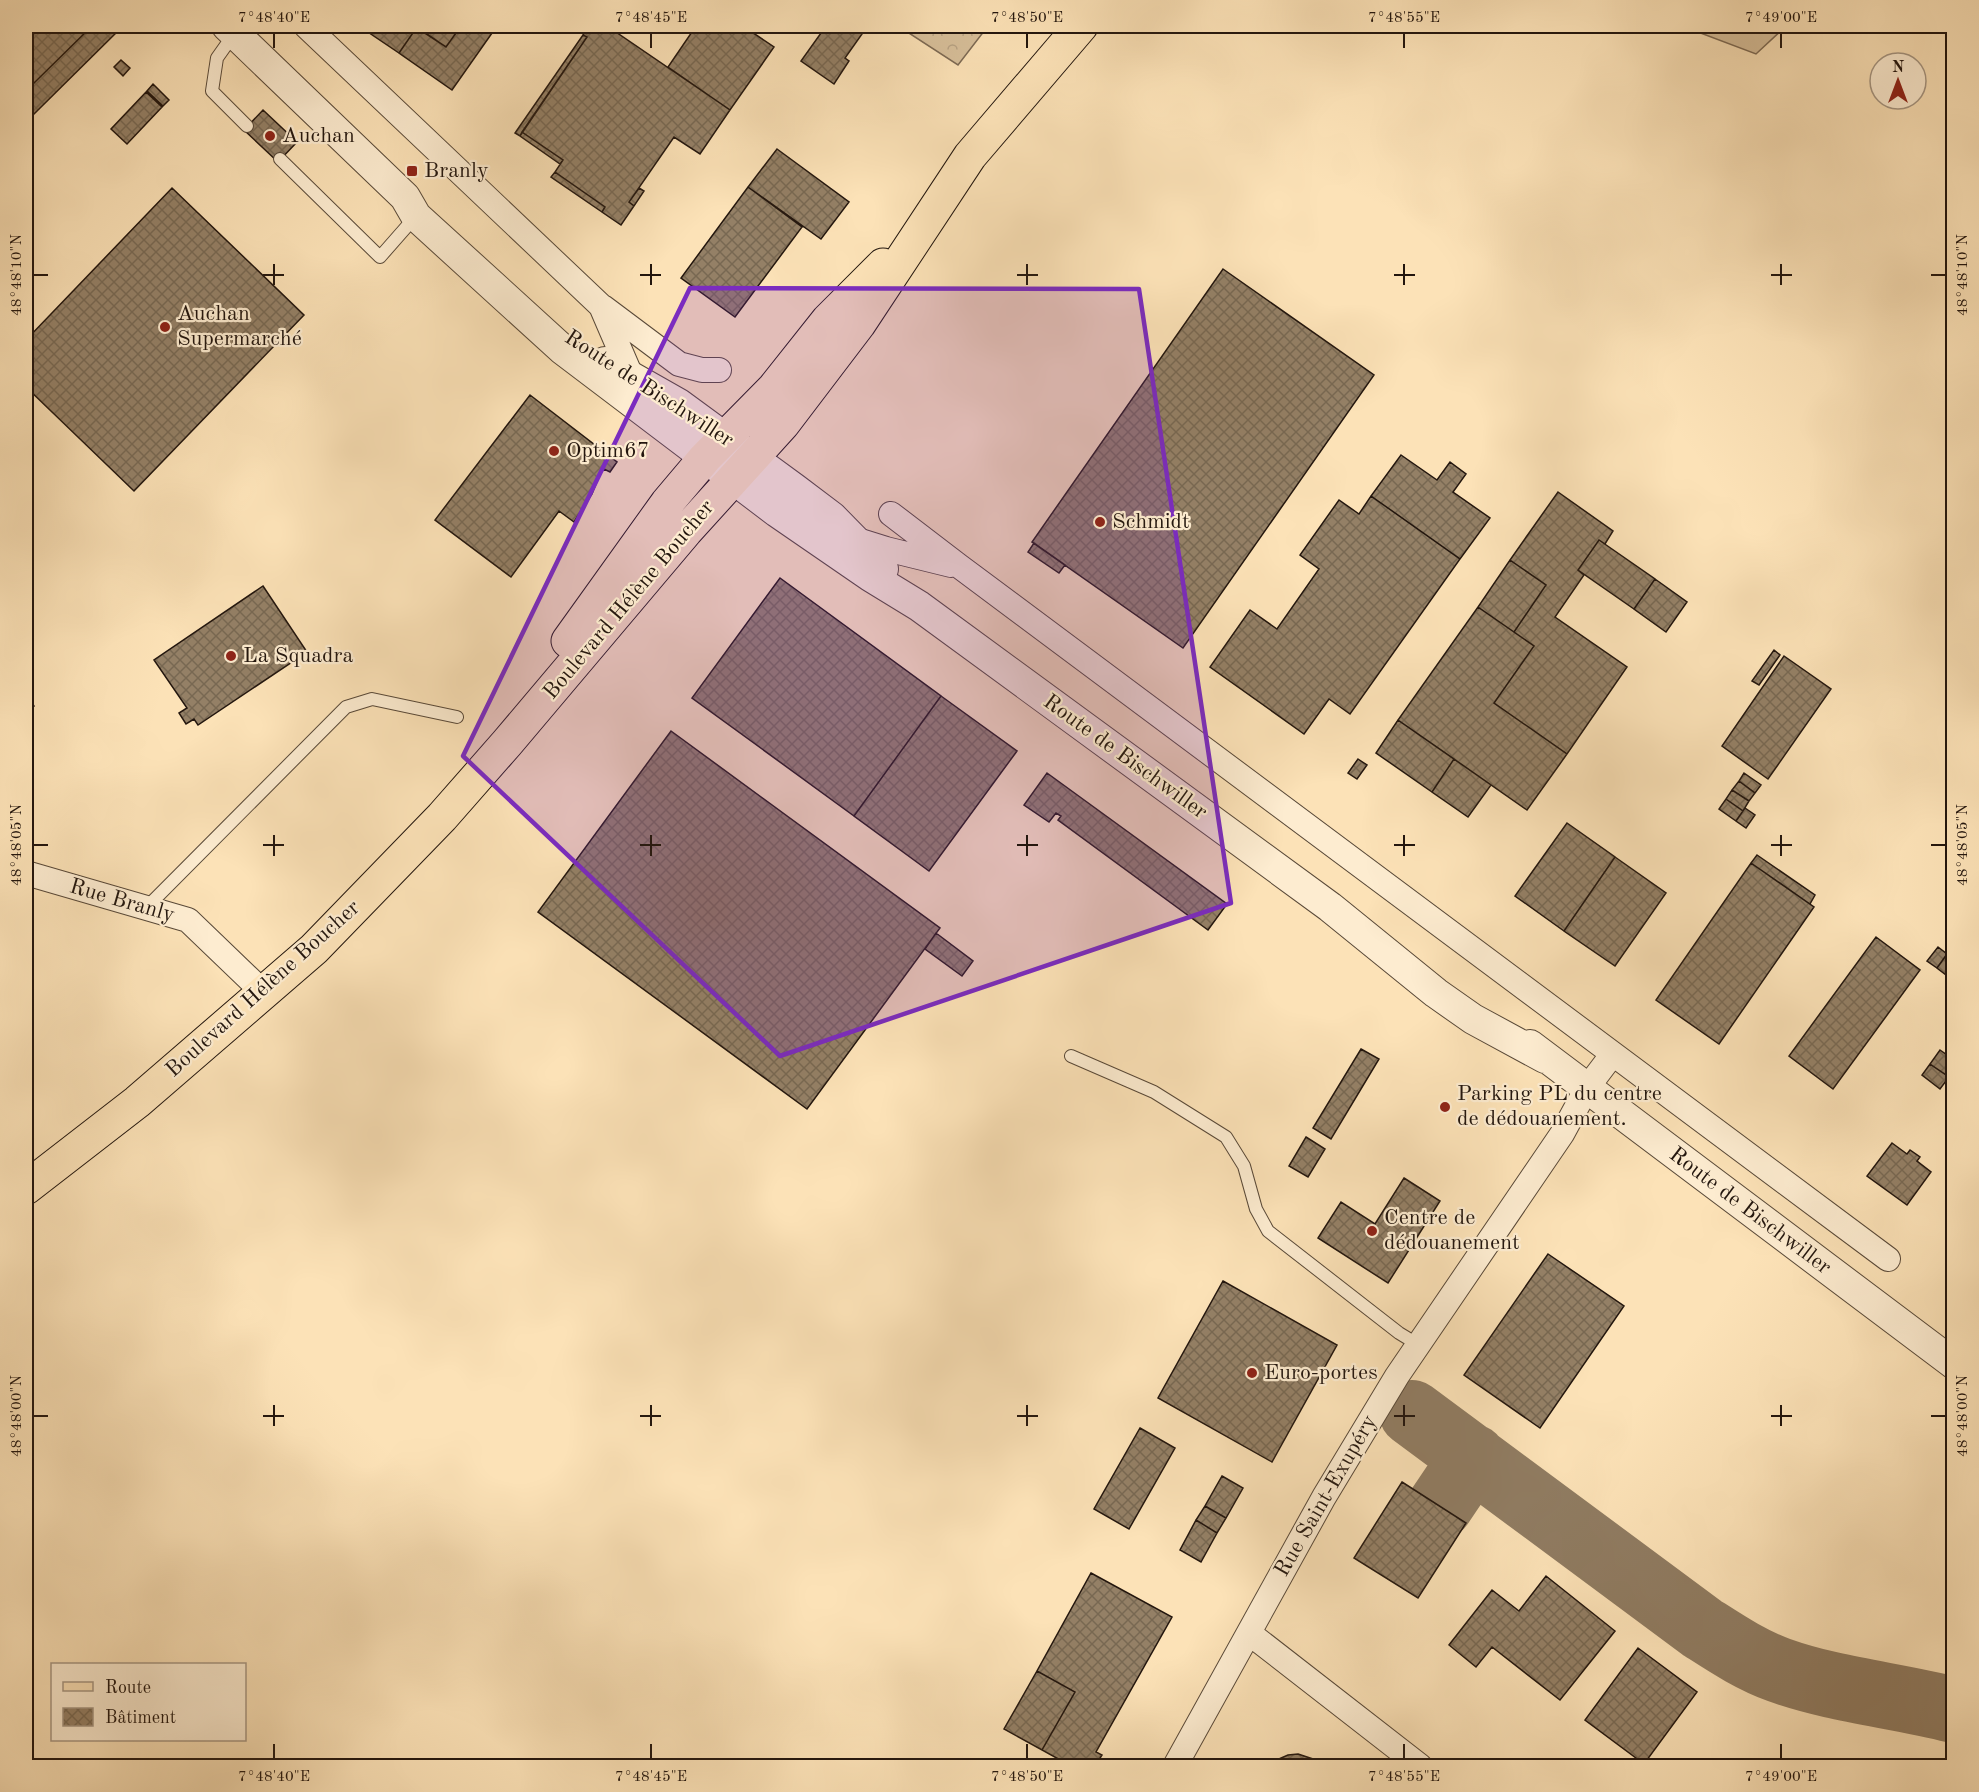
<svg xmlns="http://www.w3.org/2000/svg" width="1979" height="1792" viewBox="0 0 1979 1792" font-family="'Old Standard TT',serif">
	<style>
		.grass { fill: #d7bf9a; stroke: #7d6a54; stroke-width: 1.5 }
		.forest { fill: url(#forest-crowns); stroke: #7d6a54; stroke-width: 1.5 }
		.lines { fill: none; stroke-linecap: round; stroke-linejoin: round }
		.taxiway { stroke: #907c62; stroke-width: 66 }
		.building { fill: url(#building-cross-hatch); stroke: #23160e; stroke-width: 1.5 }
		.service-casing { stroke: #594938; stroke-width: 14 }
		.minor-casing { stroke: #594938; stroke-width: 26 }
		.tertiary-casing { stroke: #594938; stroke-width: 32 }
		.primary-casing { stroke: #23160e; stroke-width: 35 }
		.service { stroke: #fdecd0; stroke-width: 12 }
		.minor { stroke: #fdecd0; stroke-width: 24 }
		.tertiary { stroke: #fdecd0; stroke-width: 30 }
		.primary { stroke: #fce2b7; stroke-width: 33 }
		.marked { fill: #7b2cbf; fill-opacity: 0.2; stroke: #7b2cbf; stroke-width: 4.5; stroke-linejoin: round }
		.ticks { fill: none; stroke: #23160e; stroke-width: 2 }
		.poi-dot { fill: #8f2418; stroke: #fdecd0; stroke-width: 2 }
		.labels { text-anchor: middle; dominant-baseline: central; stroke-width: 4.5; stroke-linejoin: round; paint-order: stroke }
		.poi-label { font-size: 22px; fill: #23160e; stroke: #fdecd0; text-anchor: start }
		.street-label { font-size: 22px; fill: #23160e; stroke: #fdecd0 }
		.neatline { fill: none; stroke: #23160e; stroke-width: 2 }
		.ticks-label { font-size: 15px; text-anchor: middle; fill: #23160e }
	</style>
	<defs>
		<pattern id="forest-crowns" width="20" height="18" patternUnits="userSpaceOnUse" patternTransform="scale(1.5)"><rect width="20" height="18" fill="#d7bf9a"/><path d="M2 6a3 3 0 1 1 6 0M12 15a3 3 0 1 1 6 0" fill="none" stroke="#b8a384"/></pattern>
		<pattern id="building-cross-hatch" width="8" height="8" patternUnits="userSpaceOnUse" patternTransform="scale(1.5)"><rect width="8" height="8" fill="#948066"/><path d="M0 0l8 8M0 8l8-8" fill="none" stroke="#786852"/></pattern>
	</defs>
	<rect width="100%" height="100%" fill="#fce2b7"/>
	<filter id="stains"><feTurbulence type="fractalNoise" baseFrequency=".00333" numOctaves="4"/><feColorMatrix values="0 0 0 0 .2 0 0 0 0 .09 0 0 0 0 .02 0 0 0 .5 -.17"/></filter>
	<radialGradient id="worn" r=".72"><stop offset=".6" stop-color="#630" stop-opacity="0"/><stop offset="1" stop-color="#630" stop-opacity=".3"/></radialGradient>
	<path class="grass" d="M1682 26H1786L1756 54Z"/>
	<path class="forest" d="M898 26H988L958 65Z"/>
	<g class="lines">
		<path class="taxiway" d="M1412 1413 1702 1628C1727 1644 1751 1660 1779 1670 1835 1690 1895 1695 1954 1710
			M1440 1506 1473 1457"/>
	</g>
	<path class="building" d="M26 26H92L33 84 26 76Z
		M92 26H123L33 115 26 108V76L33 84Z
		M359 26H414L417 27 399 53Z
		M414 26H461L446 47Z
		M461 26H497L452 90 399 53 417 27 446 47Z
		M590 26H607L730 110 700 154 674 137 629 202 634 206 621 225 602 212 605 207 555 172 563 160 522 132 587 37 583 35Z
		M696 26H743L774 47 730 110 668 67Z
		M826 26H849L862 34 845 58 849 61 834 84 801 61Z
		M583 35 587 37 520 136 515 133Z
		M121 60 130 68 123 76 114 67Z
		M153 84 169 100 163 106 147 91Z
		M146 92 162 107 127 144 111 129Z
		M263 110 297 142 278 162 244 130Z
		M522 132 563 160 560 164 520 136Z
		M777 149 849 202 821 239 748 187Z
		M555 172 605 207 602 212 551 177Z
		M748 187 802 227 735 317 681 278Z
		M172 188 304 315 134 491 26 387V340Z
		M639 188 644 191 634 206 629 202Z
		M1223 269 1374 375 1183 648 1032 542Z
		M530 395 617 462 610 472 604 469 600 474 592 494 574 522 559 511 511 577 435 520Z
		M1401 455 1437 480 1450 462 1466 474 1453 492 1490 518 1460 559 1371 496Z
		M1558 492 1613 531 1605 544 1599 540 1578 570 1584 575 1555 617 1627 667 1567 754 1494 703 1534 646 1514 632 1546 585 1510 560Z
		M1371 496 1460 559 1350 714 1329 699 1304 734 1210 667 1250 610 1277 629 1319 569 1300 555 1339 500 1359 514Z
		M1599 540 1655 579 1634 609 1578 570Z
		M1034 543 1065 565 1059 573 1028 552Z
		M1510 560 1546 585 1514 632 1478 607Z
		M780 578 941 696 854 816 692 698Z
		M1655 579 1687 602 1666 632 1634 609Z
		M263 586 307 652 198 725 194 719 186 724 179 713 187 708 154 660Z
		M1478 607 1534 646 1494 703 1567 754 1527 810 1398 720Z
		M1774 650 1780 655 1759 685 1752 681Z
		M1784 656 1831 689 1768 779 1722 746Z
		M26 693 34 706 26 712Z
		M941 696 1017 751 929 871 854 816Z
		M1398 720 1454 759 1432 792 1376 753Z
		M671 731 940 928 807 1109 538 912Z
		M1358 759 1367 765 1357 779 1348 773Z
		M1454 759 1491 785 1468 817 1432 792Z
		M1047 773 1227 904 1208 930 1058 820 1061 816 1056 813 1049 822 1024 805Z
		M1744 773 1761 785 1755 793 1739 781Z
		M1739 781 1755 793 1749 801 1732 790Z
		M1732 790 1749 801 1743 811 1726 799Z
		M1726 799 1743 811 1736 821 1719 809Z
		M1745 808 1755 815 1746 828 1736 821Z
		M1567 823 1615 857 1564 931 1515 896Z
		M1757 855 1815 895 1810 904 1751 863Z
		M1615 857 1666 893 1615 966 1564 931Z
		M1751 863 1814 907 1719 1044 1656 1000Z
		M936 933 973 961 962 976 925 949Z
		M1876 937 1920 970 1833 1089 1789 1056Z
		M1938 947 1947 954 1937 968 1927 961Z
		M1947 954 1954 959V964L1946 975 1937 968Z
		M1361 1049 1379 1059 1331 1139 1313 1128Z
		M1940 1050 1954 1060V1070L1949 1077 1930 1064Z
		M1930 1064 1949 1077 1940 1089 1922 1075Z
		M1306 1137 1325 1149 1308 1177 1289 1166Z
		M1892 1143 1907 1154 1910 1150 1920 1157 1917 1161 1931 1172 1907 1205 1867 1176Z
		M1404 1178 1440 1201 1388 1283 1318 1238 1341 1202 1375 1224Z
		M1548 1254 1624 1306 1540 1428 1464 1375Z
		M1223 1281 1337 1345 1272 1462 1158 1398Z
		M1140 1428 1175 1448 1129 1529 1094 1509Z
		M1222 1476 1243 1488 1226 1518 1205 1506Z
		M1402 1482 1466 1523 1418 1598 1354 1558Z
		M1205 1506 1226 1518 1217 1533 1196 1520Z
		M1196 1520 1217 1533 1201 1562 1180 1550Z
		M1091 1573 1172 1617 1096 1752 1102 1755 1095 1766H1071L1042 1750 1075 1692 1037 1671Z
		M1546 1576 1615 1631 1560 1700 1492 1647 1476 1667 1449 1645 1492 1590 1519 1611Z
		M1638 1648 1697 1692 1644 1764 1585 1720Z
		M1037 1671 1075 1692 1042 1750 1004 1729Z
		M1298 1754 1316 1760 1322 1766H1272L1279 1759 1288 1755Z"/>
	<g class="lines">
		<g class="service-casing">
			<path id="service" d="M234 34 217 58 212 91 247 126
				M280 159 380 257 416 216
				M146 908 346 707 372 699 457 717
				M1071 1056 1154 1092 1226 1137 1244 1166 1256 1209 1268 1231 1399 1333 1417 1344"/>
		</g>
		<g class="minor-casing">
			<path id="minor" d="M306 26 601 306 632 378
				M603 307 679 364 702 370H719
				M891 514 959 566 1888 1259
				M854 539 886 549 951 565
				M26 873 188 920 263 992
				M1249 1633 1420 1766
				M1175 1766 1324 1497 1397 1376 1562 1134 1587 1088 1612 1055"/>
		</g>
		<g class="tertiary-casing">
			<path id="tertiary" d="M227 26 405 197 416 216 562 349 777 512 870 576 919 606 1330 907 1436 993 1473 1019 1545 1058
				M605 362 679 404 795 489 832 517 883 569
				M1530 1045 1954 1364"/>
		</g>
		<g class="primary-casing">
			<path id="primary" d="M568 641 667 503 705 458 774 388 828 320 883 265
				M26 1188 137 1102 314 949 442 817 507 743 686 531 783 424 859 324 970 156 1081 26"/>
		</g>
		<use href="#service" class="service"/>
		<use href="#minor" class="minor"/>
		<use href="#tertiary" class="tertiary"/>
		<use href="#primary" class="primary"/>
	</g>
	<path class="marked" d="M690 288 1139 289 1231 903 780 1056 463 756Z"/>
	<path class="ticks" d="M274 33V48M651 33V48M1027 33V48M1404 33V48M1781 33V48M274 264V285M651 264V285M1027 264V285M1404 264V285M1781 264V285M33 275H48M263 275H284M640 275H661M1017 275H1038M1394 275H1415M1771 275H1792M1931 275H1946M274 835V856M651 835V856M1027 835V856M1404 835V856M1781 835V856M33 845H48M263 845H284M640 845H661M1017 845H1038M1394 845H1415M1771 845H1792M1931 845H1946M274 1405V1426M651 1405V1426M1027 1405V1426M1404 1405V1426M1781 1405V1426M33 1416H48M263 1416H284M640 1416H661M1017 1416H1038M1394 1416H1415M1771 1416H1792M1931 1416H1946M274 1744V1759M651 1744V1759M1027 1744V1759M1404 1744V1759M1781 1744V1759"/>
	<g class="poi-dot">
		<circle cx="270" cy="136" r="6"/>
		<rect x="406" y="165" width="12" height="12" rx="3"/>
		<circle cx="165" cy="327" r="6"/>
		<circle cx="554" cy="451" r="6"/>
		<circle cx="1100" cy="522" r="6"/>
		<circle cx="231" cy="656" r="6"/>
		<circle cx="1445" cy="1107" r="6"/>
		<circle cx="1372" cy="1231" r="6"/>
		<circle cx="1252" cy="1373" r="6"/>
	</g>
	<g class="labels">
		<g class="poi-label">
			<text x="282" y="136">Auchan</text>
			<text x="424" y="171">Branly</text>
			<text x="177" y="314">Auchan<tspan x="177" dy="25">Supermarché</tspan></text>
			<text x="566" y="451">Optim67</text>
			<text x="1112" y="522">Schmidt</text>
			<text x="243" y="656">La Squadra</text>
			<text x="1457" y="1094">Parking PL du centre<tspan x="1457" dy="25">de dédouanement.</tspan></text>
			<text x="1384" y="1218">Centre de<tspan x="1384" dy="25">dédouanement</tspan></text>
			<text x="1264" y="1373">Euro-portes</text>
		</g>
		<g class="street-label">
			<text transform="translate(649 389) rotate(33)">Route de Bischwiller</text>
			<text transform="translate(629 600) rotate(-50)">Boulevard Hélène Boucher</text>
			<text transform="translate(1125 757) rotate(36)">Route de Bischwiller</text>
			<text transform="translate(122 901) rotate(16)">Rue Branly</text>
			<text transform="translate(263 989) rotate(-42)">Boulevard Hélène Boucher</text>
			<text transform="translate(1750 1211) rotate(37)">Route de Bischwiller</text>
			<text transform="translate(1326 1496) rotate(-60)">Rue Saint-Exupéry</text>
		</g>
	</g>
	<rect width="1979" height="1792" fill="none" stroke="#fce2b7" stroke-width="66"/>
	<rect x="51" y="1663" width="195" height="78" fill="#fdecd0" stroke="#a69682" stroke-width="1.5"/>
	<rect x="63" y="1682" width="30" height="9" fill="#fce2b7" stroke="#a69682" stroke-width="1.5"/>
	<text x="105" y="1693" font-size="18" fill="#23160e">Route</text>
	<rect x="63" y="1708" width="30" height="18" fill="url(#building-cross-hatch)" stroke="#a69682" stroke-width="1.5"/>
	<text x="105" y="1723" font-size="18" fill="#23160e">Bâtiment</text>
	<g transform="translate(1898 81)"><circle r="28" fill="#fdecd0" stroke="#a69682" stroke-width="1.5"/>
	<path d="M0-4.5L10 22L0 15L-10 22Z" fill="#8f2418"/>
	<text y="-9" font-size="16" font-weight="bold" text-anchor="middle" fill="#23160e">N</text>
	</g>
	<rect x="33" y="33" width="1913" height="1726" class="neatline"/>
	<g class="ticks-label">
		<text x="274" y="22">7°48'40"E</text>
		<text x="651" y="22">7°48'45"E</text>
		<text x="1027" y="22">7°48'50"E</text>
		<text x="1404" y="22">7°48'55"E</text>
		<text x="1781" y="22">7°49'00"E</text>
		<text transform="translate(16 275) rotate(-90)" y="5">48°48'10"N</text>
		<text transform="translate(1962 275) rotate(-90)" y="5">48°48'10"N</text>
		<text transform="translate(16 845) rotate(-90)" y="5">48°48'05"N</text>
		<text transform="translate(1962 845) rotate(-90)" y="5">48°48'05"N</text>
		<text transform="translate(16 1416) rotate(-90)" y="5">48°48'00"N</text>
		<text transform="translate(1962 1416) rotate(-90)" y="5">48°48'00"N</text>
		<text x="274" y="1781">7°48'40"E</text>
		<text x="651" y="1781">7°48'45"E</text>
		<text x="1027" y="1781">7°48'50"E</text>
		<text x="1404" y="1781">7°48'55"E</text>
		<text x="1781" y="1781">7°49'00"E</text>
	</g>
	<rect width="100%" height="100%" filter="url(#stains)"/>
	<rect width="100%" height="100%" fill="url(#worn)"/>
</svg>
